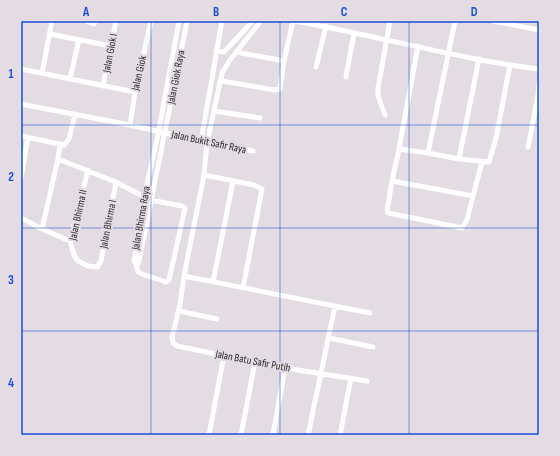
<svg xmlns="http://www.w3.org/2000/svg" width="560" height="456" viewBox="0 0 560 456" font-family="'Sofia Sans Condensed',sans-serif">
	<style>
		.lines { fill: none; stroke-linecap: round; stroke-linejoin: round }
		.minor { stroke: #fff; stroke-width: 5 }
		.grid { fill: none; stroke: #1d4ed8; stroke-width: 1; stroke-opacity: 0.55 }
		.labels { text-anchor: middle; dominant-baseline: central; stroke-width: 4; stroke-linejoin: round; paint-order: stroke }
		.street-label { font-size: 11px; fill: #2d2b2d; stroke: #e3dce3 }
		.neatline { fill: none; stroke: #1d4ed8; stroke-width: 1.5 }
		.grid-label { font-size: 13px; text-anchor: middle; font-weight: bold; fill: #1d4ed8 }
	</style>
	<rect width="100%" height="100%" fill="#e3dce3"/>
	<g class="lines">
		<path class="minor" d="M86 21 94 24 95 21
			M179 21 158 135 144 197 134 261 136 264H138L139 261 187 21
			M261 21 230 60 222 73 207 143 204 175 184 276 180 304 172 337 173 343 177 346 285 368 367 381
			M294 21C376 35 456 59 539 69
			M493 21 539 30
			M50 34 111 46
			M418 46 399 149 392 181 387 211 388 213 398 215 462 228 467 220 473 196
			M216 51 224 52 253 21
			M236 52 284 61
			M316 67 326 26
			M21 69 135 92
			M42 73 52 21
			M346 77 354 33
			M70 79 79 40
			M221 81 275 90 280 89 284 61 293 21
			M103 86 116 21
			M21 104 130 125 209 143 253 151
			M214 111 260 118
			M385 115 378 96V88L390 21
			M130 125 135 92 151 21
			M21 136 64 145 69 139 75 115
			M201 141 222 21
			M528 147 538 96 539 82
			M399 149 428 153 459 159 489 162 496 138 510 65
			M428 153 455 21
			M58 159 116 182 150 200 182 206 185 208 169 280 166 282 142 274 138 272 136 264
			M459 159 479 59
			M88 170 70 241 74 255 78 261 88 266 97 267 101 261 116 182
			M204 175 254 185 262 189 243 288
			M21 178 28 137
			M392 181 473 196 482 162
			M21 218 42 229 70 241
			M42 229 58 159 60 144
			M184 276 370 313
			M213 282 233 181
			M179 311 217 319
			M329 338 373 347
			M209 435 224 355
			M241 435 255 362
			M273 435 285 368
			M308 435 335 306
			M340 435 351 378"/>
	</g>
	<path class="grid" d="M151 21V435M280 21V435M409 21V435M21 125H539M21 228H539M21 331H539"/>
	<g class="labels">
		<g class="street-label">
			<text transform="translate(110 53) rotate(-79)">Jalan Giok I</text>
			<text transform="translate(139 73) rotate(-77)">Jalan Giok</text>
			<text transform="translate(176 77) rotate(-79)">Jalan Giok Raya</text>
			<text transform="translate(209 142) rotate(12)">Jalan Bukit Safir Raya</text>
			<text transform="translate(78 215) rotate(-78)">Jalan Bhirma II</text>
			<text transform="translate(141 218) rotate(-80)">Jalan Bhirma Raya</text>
			<text transform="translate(108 224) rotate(-79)">Jalan Bhirma I</text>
			<text transform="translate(253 361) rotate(11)">Jalan Batu Safir Putih</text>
		</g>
	</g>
	<rect width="560" height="456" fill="none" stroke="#e3dce3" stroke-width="44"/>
	<rect x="22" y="22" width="516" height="412" class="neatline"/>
	<g class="grid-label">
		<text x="86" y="16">A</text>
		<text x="216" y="16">B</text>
		<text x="344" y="16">C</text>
		<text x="474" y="16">D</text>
		<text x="11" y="78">1</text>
		<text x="11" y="181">2</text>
		<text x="11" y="284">3</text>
		<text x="11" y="387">4</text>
	</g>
</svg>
